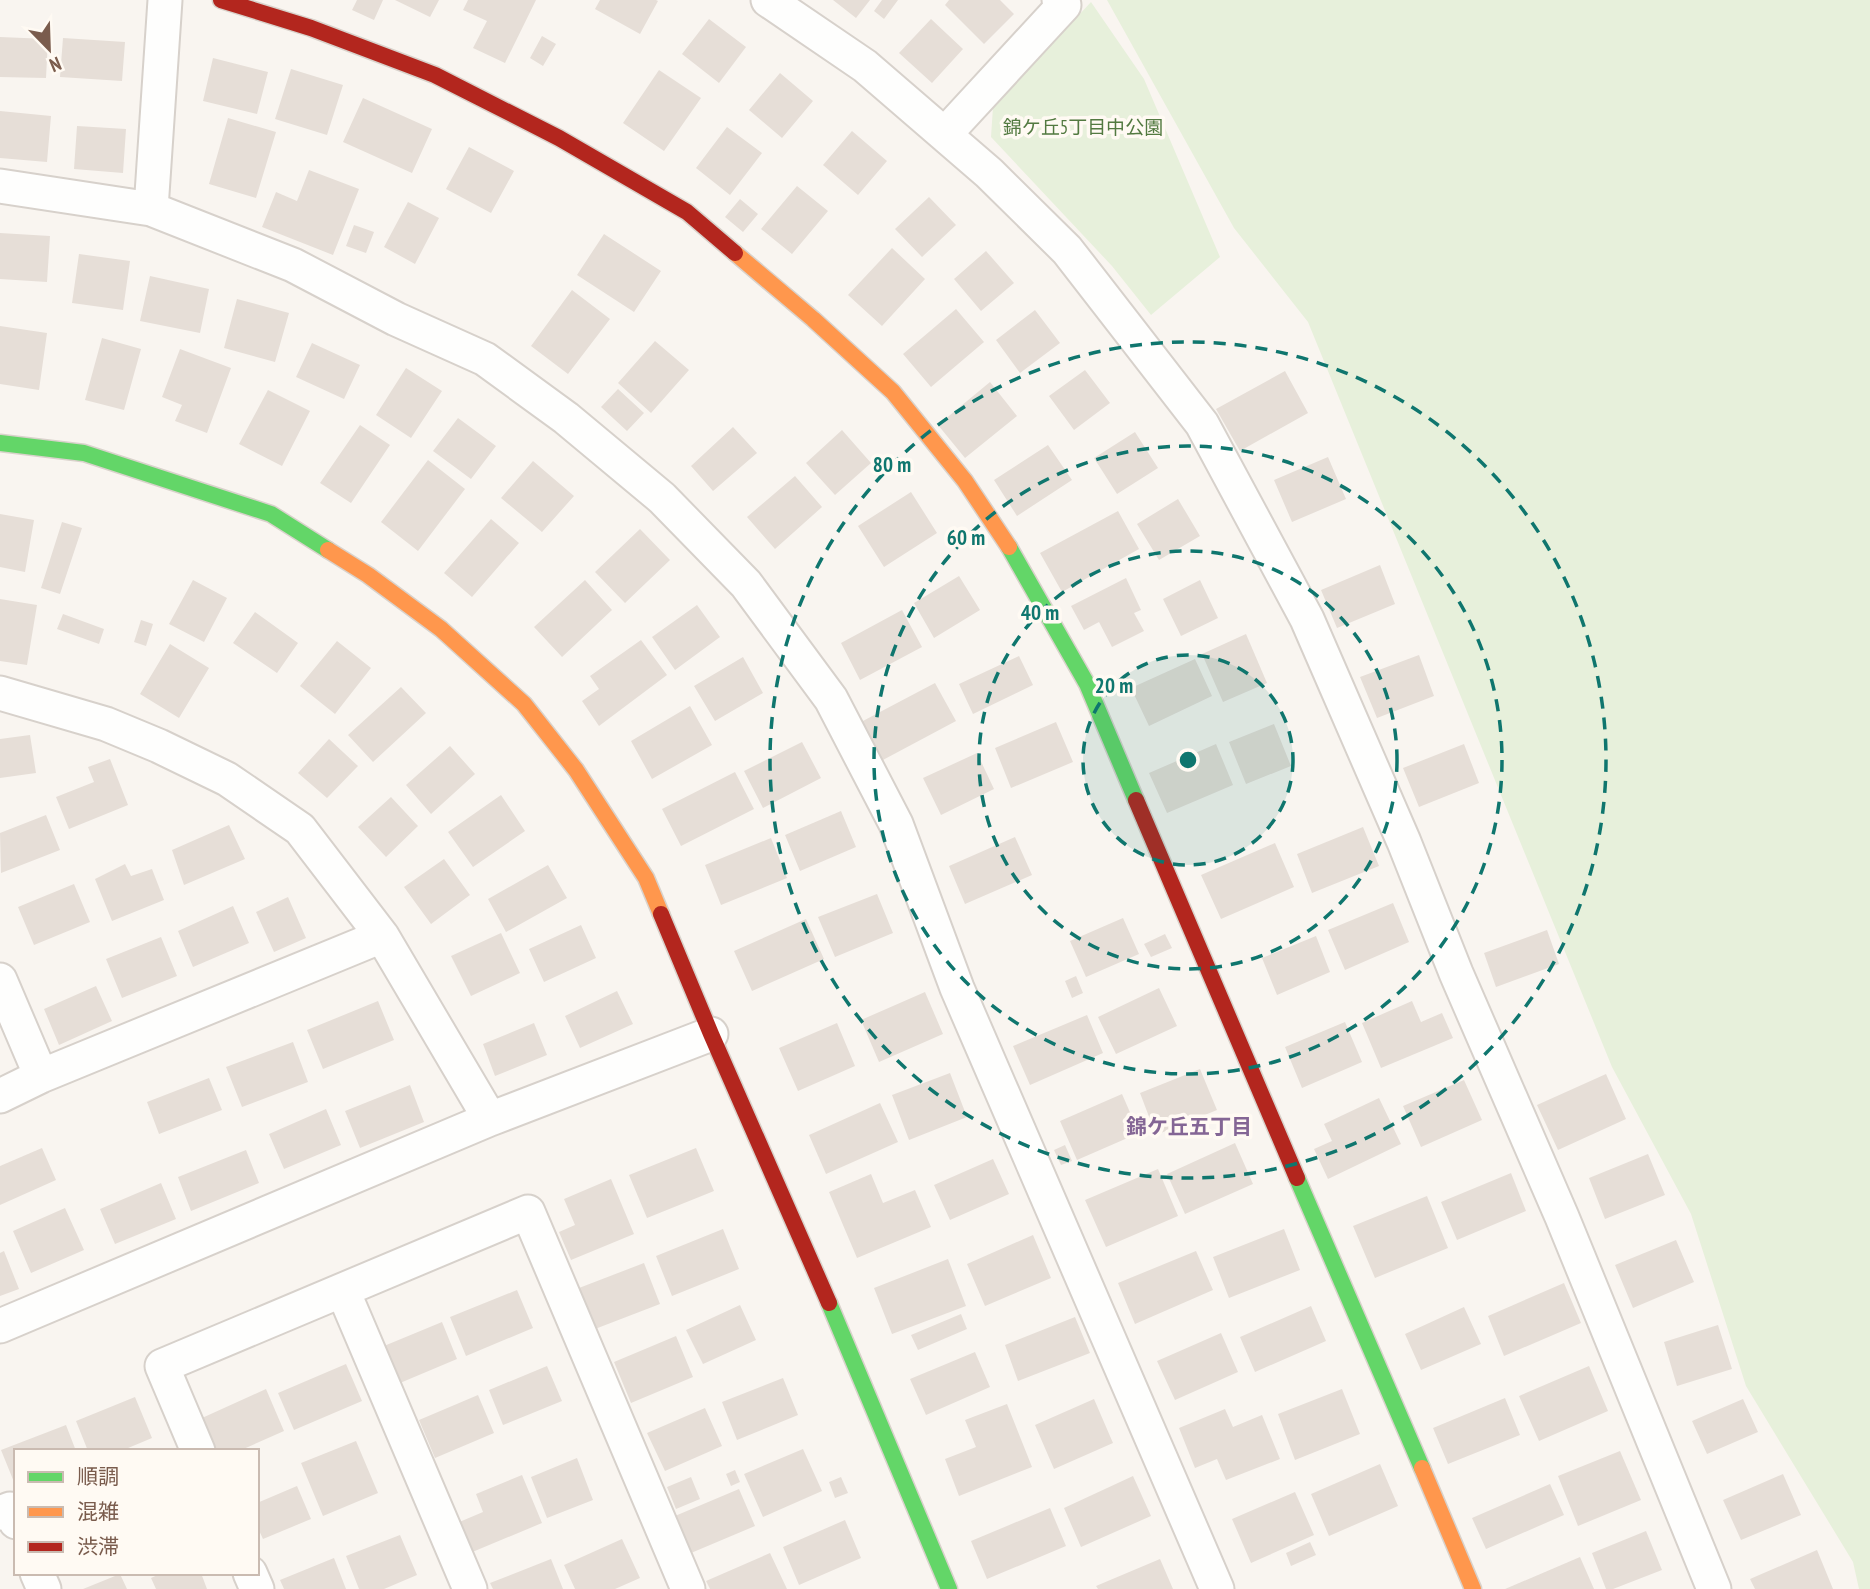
<svg xmlns="http://www.w3.org/2000/svg" width="1870" height="1589" viewBox="0 0 1870 1589" font-family="'PT Sans Narrow','Noto Sans JP',sans-serif">
	<style>
		.green { fill: #e7f0db }
		.building { fill: #e6ded7 }
		.lines { fill: none; stroke-linecap: round; stroke-linejoin: round }
		.street-casing { stroke: #d7d1cb; stroke-width: 37 }
		.fast-casing { stroke: #d9d2cb; stroke-width: 19 }
		.slow-casing { stroke: #d9d2cb; stroke-width: 19 }
		.jam-casing { stroke: #d9d2cb; stroke-width: 19 }
		.street { stroke: #fefefd; stroke-width: 33 }
		.fast { stroke: #63d668; stroke-width: 16 }
		.slow { stroke: #ff974d; stroke-width: 16 }
		.jam { stroke: #b3261e; stroke-width: 16 }
		.ring { fill: none; stroke: #0f766e; stroke-width: 3.5; stroke-dasharray: 12 9 }
		.labels { text-anchor: middle; dominant-baseline: central; stroke-width: 7; stroke-linejoin: round; paint-order: stroke }
		.park-label { font-size: 19px; fill: #537a41; stroke: #fffaf3 }
		.neighbourhood-label { font-size: 21px; font-weight: bold; fill: #846695; stroke: #fffaf3 }
		.centre { fill: #0f766e; stroke: #fffaf3; stroke-width: 3.5 }
		.ring-label { font-size: 21px; text-anchor: middle; font-weight: bold; fill: #0f766e; stroke: #fffaf3; stroke-width: 7; stroke-linejoin: round; paint-order: stroke }
	</style>
	<rect width="100%" height="100%" fill="#f9f5f0"/>
	<path class="green" d="M1107 0H1870V1589H1859L1853 1562 1746 1386 1691 1214 1612 1067 1308 322 1234 228Z
		M1091 2 1144 79 1220 257 1151 315 1112 266 991 137 993 107Z"/>
	<path class="building" d="M357 0H383L374 20 352 10Z
		M395 0H439L430 17Z
		M468 0H536L505 63 473 48 487 21 463 10Z
		M600 0H656L658 1 640 34 595 9Z
		M833 0H870L856 18Z
		M882 0H898L884 19 874 11Z
		M949 0H1000L1014 14 984 44 945 5Z
		M709 19 746 47 719 83 682 54Z
		M931 19 963 49 932 83 899 53Z
		M542 36 556 44 543 66 530 58Z
		M0 37 48 39 46 78 0 77Z
		M63 38 125 42 122 81 60 77Z
		M213 58 268 72 257 114 203 101Z
		M291 69 343 85 327 135 275 119Z
		M659 70 701 98 664 151 623 123Z
		M780 73 813 101 782 138 749 110Z
		M363 98 432 129 412 173 343 142Z
		M0 111 51 116 47 162 0 158Z
		M228 118 276 132 256 198 209 184Z
		M77 126 126 129 123 173 74 169Z
		M727 127 762 153 730 195 696 168Z
		M852 131 887 161 858 195 823 165Z
		M469 147 514 171 491 213 446 189Z
		M309 170 359 189 333 255 262 227 276 192 297 201Z
		M797 186 828 211 792 254 761 229Z
		M929 197 956 225 922 257 895 229Z
		M740 199 758 214 743 232 725 217Z
		M408 202 439 218 415 264 384 247Z
		M354 225 374 232 366 253 346 246Z
		M0 233 50 236 47 282 0 279Z
		M604 234 661 271 634 312 577 275Z
		M892 248 925 279 882 326 848 295Z
		M986 251 1014 283 981 311 954 279Z
		M79 254 130 261 123 310 72 303Z
		M150 276 209 289 200 333 140 321Z
		M572 290 610 319 568 374 531 346Z
		M237 299 289 313 275 362 224 348Z
		M956 309 984 342 931 387 903 354Z
		M1035 310 1060 343 1020 373 996 340Z
		M0 326 47 333 39 390 0 384Z
		M102 338 141 349 124 410 85 400Z
		M655 341 689 370 651 413 618 383Z
		M312 343 360 365 344 399 296 377Z
		M180 349 231 368 207 433 175 421 182 405 162 397Z
		M406 368 442 391 411 438 376 415Z
		M1085 370 1110 403 1074 430 1049 396Z
		M1285 371 1308 413 1240 451 1216 409Z
		M990 382 1017 416 965 458 938 425Z
		M618 389 644 413 627 431 601 407Z
		M268 390 310 411 282 466 239 444Z
		M458 418 496 446 471 479 433 451Z
		M360 425 390 445 351 503 320 483Z
		M733 427 757 453 713 491 691 466Z
		M842 430 871 463 835 495 806 463Z
		M1135 432 1158 468 1117 494 1094 458Z
		M1048 445 1072 480 1017 516 994 480Z
		M1328 457 1346 499 1292 522 1274 480Z
		M428 460 465 489 418 551 381 522Z
		M533 461 574 496 542 532 501 498Z
		M795 476 822 507 775 549 747 517Z
		M911 492 937 533 884 567 858 526Z
		M1178 499 1200 536 1159 560 1137 524Z
		M1118 511 1139 549 1062 592 1040 553Z
		M0 514 34 520 25 572 0 567Z
		M491 519 519 543 472 597 444 573Z
		M62 522 82 528 60 594 41 588Z
		M640 529 670 560 625 603 595 572Z
		M1380 565 1395 604 1337 628 1321 590Z
		M959 576 980 610 934 638 914 603Z
		M1126 578 1141 610 1134 613 1144 631 1112 647 1099 622 1084 630 1071 606Z
		M193 580 227 598 204 642 169 624Z
		M585 580 612 610 562 657 534 627Z
		M1200 580 1218 618 1181 636 1163 599Z
		M0 599 37 605 27 665 0 661Z
		M697 605 720 637 675 670 652 637Z
		M902 610 922 647 860 680 841 643Z
		M255 612 298 643 277 673 233 643Z
		M63 614 104 629 99 644 57 629Z
		M141 620 153 624 146 646 134 642Z
		M1246 634 1267 683 1223 702 1202 654Z
		M641 640 667 675 599 726 582 701 599 689 590 676Z
		M337 641 371 668 335 714 300 686Z
		M170 644 209 668 179 718 140 694Z
		M1419 655 1434 696 1377 718 1360 677Z
		M1019 656 1033 685 973 714 959 684Z
		M743 657 763 693 715 721 694 686Z
		M1195 659 1212 696 1149 726 1131 688Z
		M935 683 956 721 881 761 861 722Z
		M401 687 426 713 373 762 348 735Z
		M690 706 712 745 652 779 631 741Z
		M1056 722 1073 762 1011 788 995 748Z
		M1274 724 1291 766 1246 784 1229 742Z
		M30 735 36 773 0 778V739Z
		M329 739 358 766 327 798 298 773Z
		M802 742 821 778 763 808 744 771Z
		M1216 744 1233 785 1167 813 1149 773Z
		M1464 744 1479 783 1419 807 1403 768Z
		M450 746 475 774 431 814 406 785Z
		M977 753 994 789 941 815 923 778Z
		M110 759 128 805 69 829 56 797 94 782 88 767Z
		M735 772 754 809 681 846 662 809Z
		M501 795 525 831 473 867 448 832Z
		M391 797 418 826 386 857 358 827Z
		M841 811 856 847 800 871 785 835Z
		M46 815 60 850 1 873 0 833Z
		M229 825 245 859 184 885 172 850Z
		M1363 827 1379 866 1312 893 1297 854Z
		M1015 837 1032 875 965 904 949 866Z
		M771 838 787 878 721 905 705 865Z
		M1275 843 1294 887 1221 919 1201 875Z
		M444 859 470 895 431 924 404 887Z
		M125 864 131 876 152 869 164 900 112 921 95 879Z
		M548 865 567 898 506 932 488 899Z
		M74 884 90 922 34 945 18 907Z
		M877 894 893 933 835 957 818 917Z
		M288 897 306 938 274 952 256 912Z
		M1393 903 1409 942 1345 970 1328 930Z
		M233 906 249 943 193 967 178 931Z
		M1123 918 1139 954 1086 977 1070 941Z
		M806 919 824 959 752 991 734 951Z
		M581 925 596 958 544 982 529 949Z
		M1547 930 1559 964 1496 987 1484 953Z
		M501 933 520 973 471 996 451 956Z
		M1165 934 1172 948 1151 957 1144 944Z
		M1316 936 1330 972 1277 995 1262 958Z
		M161 937 177 976 122 998 106 959Z
		M1076 976 1083 993 1072 998 1065 981Z
		M96 986 112 1021 59 1045 44 1009Z
		M1159 988 1177 1026 1116 1054 1098 1017Z
		M617 991 633 1024 580 1048 565 1016Z
		M925 992 943 1034 879 1062 861 1020Z
		M378 1001 394 1040 323 1069 307 1030Z
		M1412 1001 1421 1022 1442 1013 1453 1038 1381 1068 1362 1023Z
		M1087 1015 1103 1053 1030 1085 1013 1046Z
		M1345 1022 1362 1062 1302 1088 1285 1047Z
		M534 1023 547 1055 495 1076 483 1044Z
		M837 1023 855 1066 798 1091 779 1048Z
		M293 1042 308 1082 242 1107 226 1067Z
		M1200 1069 1217 1110 1156 1135 1140 1093Z
		M950 1073 967 1117 909 1140 892 1095Z
		M1606 1074 1626 1119 1558 1150 1537 1105Z
		M209 1078 222 1110 159 1134 147 1102Z
		M1464 1080 1482 1120 1421 1147 1403 1106Z
		M410 1085 424 1122 360 1148 345 1111Z
		M1122 1094 1139 1133 1077 1160 1060 1121Z
		M1379 1098 1401 1144 1328 1179 1314 1149 1332 1141 1324 1124Z
		M880 1103 898 1142 826 1174 809 1135Z
		M326 1109 341 1145 284 1169 269 1134Z
		M1235 1143 1253 1184 1185 1214 1167 1174Z
		M1065 1145 1072 1161 1061 1165 1054 1150Z
		M42 1148 56 1180 0 1205V1166Z
		M696 1148 714 1191 647 1218 629 1175Z
		M246 1150 259 1183 191 1211 178 1177Z
		M1648 1154 1665 1195 1605 1219 1589 1178Z
		M993 1159 1009 1194 950 1220 934 1185Z
		M1158 1169 1178 1216 1106 1247 1085 1200Z
		M1511 1173 1526 1211 1457 1240 1441 1202Z
		M871 1174 883 1203 915 1190 931 1227 857 1258 829 1192Z
		M611 1179 634 1234 571 1260 559 1232 575 1225 564 1199Z
		M161 1183 176 1219 115 1244 100 1209Z
		M1427 1196 1448 1248 1375 1278 1353 1226Z
		M65 1208 84 1250 31 1273 13 1231Z
		M723 1229 739 1269 672 1296 656 1256Z
		M1284 1229 1300 1270 1229 1298 1213 1257Z
		M1033 1235 1051 1278 985 1306 967 1264Z
		M1676 1240 1694 1282 1633 1308 1615 1265Z
		M4 1251 19 1289 0 1296V1253Z
		M1196 1251 1213 1290 1135 1324 1118 1283Z
		M948 1259 966 1306 892 1334 874 1288Z
		M644 1263 660 1304 595 1329 579 1288Z
		M1564 1283 1581 1323 1504 1356 1488 1316Z
		M517 1290 533 1328 466 1356 450 1317Z
		M740 1305 756 1340 703 1364 686 1330Z
		M1311 1306 1326 1341 1255 1372 1240 1337Z
		M1464 1307 1481 1344 1421 1370 1405 1334Z
		M961 1314 967 1329 918 1350 911 1335Z
		M1075 1317 1090 1353 1018 1381 1005 1345Z
		M442 1322 457 1359 400 1383 384 1346Z
		M1718 1325 1732 1369 1677 1386 1664 1342Z
		M1221 1333 1238 1372 1175 1400 1157 1361Z
		M676 1336 693 1377 631 1403 614 1362Z
		M975 1352 990 1387 926 1415 910 1379Z
		M346 1364 362 1401 294 1430 278 1393Z
		M547 1366 562 1401 503 1425 489 1390Z
		M1589 1366 1608 1411 1539 1441 1519 1396Z
		M783 1378 798 1415 737 1440 722 1402Z
		M266 1389 284 1431 239 1451H217L202 1418Z
		M1342 1389 1360 1434 1295 1460 1278 1414Z
		M478 1395 494 1433 435 1458 419 1420Z
		M135 1397 152 1438 121 1451H88L76 1421Z
		M1505 1398 1520 1435 1448 1464 1433 1428Z
		M1094 1399 1113 1443 1054 1469 1035 1425Z
		M1743 1399 1758 1432 1707 1454 1692 1421Z
		M1007 1404 1032 1467 959 1496 945 1459 976 1447 965 1420Z
		M705 1408 722 1446 665 1471 647 1433Z
		M1225 1409 1233 1427 1262 1415 1280 1459 1226 1480 1217 1459 1195 1468 1179 1428Z
		M66 1425 76 1451H16V1487L1 1450Z
		M356 1441 378 1493 323 1516 301 1463Z
		M803 1449 822 1491 763 1517 744 1474Z
		M1620 1451 1641 1500 1578 1526 1558 1476Z
		M577 1458 593 1500 547 1518 531 1477Z
		M1380 1464 1398 1506 1329 1536 1311 1494Z
		M735 1470 740 1482 731 1486 726 1474Z
		M1783 1474 1801 1515 1741 1540 1723 1500Z
		M522 1475 542 1523 470 1553 457 1523 483 1512 476 1494Z
		M1133 1476 1151 1516 1081 1547 1064 1508Z
		M691 1477 700 1499 676 1509 667 1487Z
		M841 1477 848 1493 835 1498 829 1482Z
		M1550 1484 1564 1515 1486 1549 1472 1518Z
		M297 1486 311 1519 263 1539 257 1526V1503Z
		M739 1489 755 1526 691 1553 675 1516Z
		M1295 1492 1314 1535 1251 1563 1232 1519Z
		M1050 1508 1066 1546 987 1579 971 1541Z
		M845 1520 861 1558 799 1585 783 1547Z
		M1646 1531 1662 1570 1613 1589H1606L1592 1553Z
		M400 1535 417 1575 384 1589H359L346 1556Z
		M622 1539 640 1578 615 1589H575L564 1565Z
		M1310 1542 1316 1555 1291 1566 1286 1553Z
		M1817 1550 1833 1589H1755L1750 1579Z
		M770 1553 787 1589H710L706 1581Z
		M1580 1557 1594 1589H1505Z
		M334 1558 346 1589H284L280 1580Z
		M551 1559 563 1589H493L490 1583Z
		M1160 1559 1173 1589H1098L1096 1586Z
		M162 1573H201L207 1589H156L151 1578Z
		M120 1574 127 1589H83Z"/>
	<g class="lines">
		<g class="street-casing">
			<path id="street" d="M768 0 865 66 989 173 1067 250 1202 424 1307 619 1404 842 1456 973 1562 1217 1714 1589
				M945 134 1064 5 1059 0
				M0 186 151 209 293 265 396 319 485 359 566 418 662 498 746 584 831 699 896 824 957 988 1217 1589
				M151 209 165 0
				M0 693 106 724 159 746 227 779 300 829 382 936 490 1119
				M0 980 41 1076
				M0 1096 41 1076 382 936
				M343 1291 470 1589
				M0 1326 490 1119 711 1034
				M198 1451 162 1366 528 1212 688 1589
				M0 1513 10 1509 16 1522
				M37 1573 44 1589
				M250 1573 257 1589"/>
		</g>
		<g class="fast-casing">
			<path id="fast" d="M0 443 84 453 271 514 328 550
				M1009 547 1087 684 1136 800
				M1297 1178 1422 1468
				M829 1303 949 1589"/>
		</g>
		<g class="slow-casing">
			<path id="slow" d="M735 253 813 319 893 392 965 481 1009 547
				M328 550 368 575 441 629 524 704 576 770 646 878 661 914
				M1422 1468 1473 1589"/>
		</g>
		<g class="jam-casing">
			<path id="jam" d="M221 0 311 28 435 75 559 138 687 212 735 253
				M1136 800 1297 1178
				M661 914 711 1034 829 1303"/>
		</g>
		<use href="#street" class="street"/>
		<use href="#fast" class="fast"/>
		<use href="#slow" class="slow"/>
		<use href="#jam" class="jam"/>
	</g>
	<circle cx="1188" cy="760" r="105" fill="#0f766e" fill-opacity=".12"/>
	<g class="ring">
		<circle cx="1188" cy="760" r="105"/>
		<circle cx="1188" cy="760" r="209"/>
		<circle cx="1188" cy="760" r="314"/>
		<circle cx="1188" cy="760" r="418"/>
	</g>
	<g class="labels">
		<g class="park-label">
			<text x="1083" y="127">錦ケ丘5丁目中公園</text>
		</g>
		<g class="neighbourhood-label">
			<text x="1189" y="1126">錦ケ丘五丁目</text>
		</g>
	</g>
	<circle cx="1188" cy="760" r="10" class="centre"/>
	<g class="ring-label">
		<text x="892" y="472">80 m</text>
		<text x="966" y="545">60 m</text>
		<text x="1040" y="620">40 m</text>
		<text x="1114" y="693">20 m</text>
	</g>
	<rect x="14" y="1449" width="245" height="126" fill="#fffaf3" stroke="#cabbb1" stroke-width="2"/>
	<rect x="28" y="1472" width="35" height="10" fill="#63d668" stroke="#cabbb1" stroke-width="2"/>
	<text x="77" y="1484" font-size="21" fill="#7a5c4d">順調</text>
	<rect x="28" y="1507" width="35" height="10" fill="#ff974d" stroke="#cabbb1" stroke-width="2"/>
	<text x="77" y="1519" font-size="21" fill="#7a5c4d">混雑</text>
	<rect x="28" y="1542" width="35" height="10" fill="#b3261e" stroke="#cabbb1" stroke-width="2"/>
	<text x="77" y="1554" font-size="21" fill="#7a5c4d">渋滞</text>
	<g transform="translate(49 49) rotate(157)" stroke="#fffaf3" stroke-width="5" paint-order="stroke">
	<path d="M0-5L12 26L0 18L-12 26Z" fill="#7a5c4d"/>
	<text y="-10" font-size="19" font-weight="bold" text-anchor="middle" fill="#7a5c4d">N</text>
	</g>
</svg>
